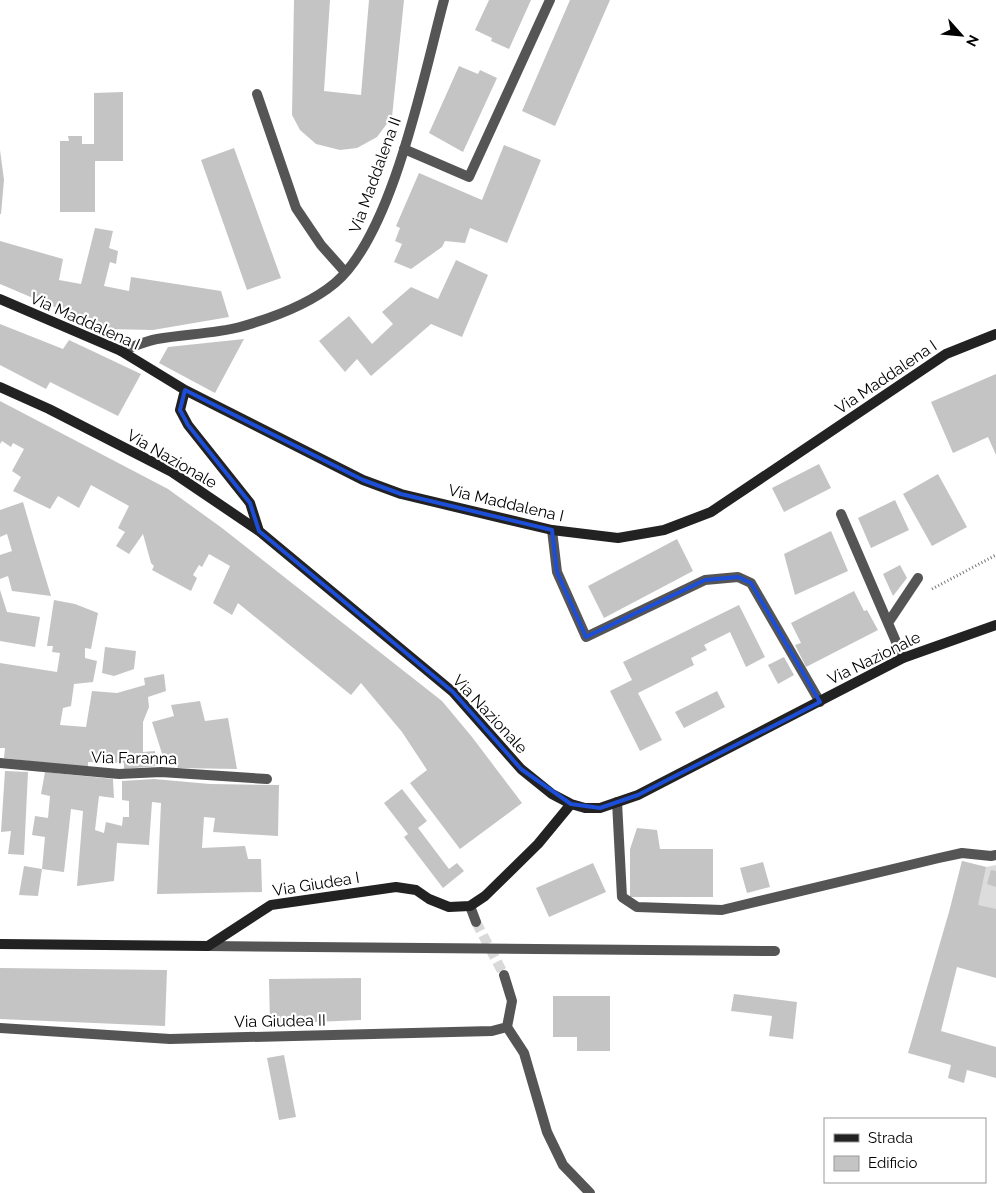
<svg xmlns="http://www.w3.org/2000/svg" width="996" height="1193" viewBox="0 0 996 1193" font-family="Raleway,sans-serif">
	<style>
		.green { fill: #dcdcdc }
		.building { fill: #c4c4c4 }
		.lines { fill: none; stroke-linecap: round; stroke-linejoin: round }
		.street-tunnel { stroke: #d9d9d9; stroke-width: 10; stroke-dasharray: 10 5; stroke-linecap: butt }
		.path { stroke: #777; stroke-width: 3; stroke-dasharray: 1 2.5; stroke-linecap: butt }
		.lane { stroke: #555; stroke-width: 10 }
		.street { stroke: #555; stroke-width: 10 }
		.secondary { stroke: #222; stroke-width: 10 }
		.marked { fill: none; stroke: #1d4ed8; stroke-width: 4; stroke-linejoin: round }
		.labels { text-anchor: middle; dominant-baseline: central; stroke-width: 4.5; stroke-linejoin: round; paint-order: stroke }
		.street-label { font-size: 16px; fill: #000; stroke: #fff }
	</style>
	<rect width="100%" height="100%" fill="#fff"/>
	<path class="green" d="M962 861 986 867 996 865V926L950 912Z"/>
	<path class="building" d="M294 0H330L324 91 361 95 369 0H404L392 117 377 137 357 148 340 150 316 144 300 130 292 115Z
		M489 0H531L509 49 491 41 492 38 475 30Z
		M570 0H610L555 126 522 111Z
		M459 66 478 74 480 70 497 78 463 152 429 133Z
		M123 92V161H95V212H60V141H69L68 136H82V144H94V93Z
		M504 145 541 160 507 243 470 228 465 243 445 241 442 247 411 269 394 262 402 244 395 241 400 228 396 226 419 173 482 200Z
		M234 148 281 278 247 290 201 160Z
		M0 150 4 180 1 214H0Z
		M95 228 113 231 109 248 118 251 116 264 110 262 104 286 129 291 131 277 221 291 229 317 153 330 106 329 0 284V241L63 259 59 280 81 284Z
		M456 260 488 275 462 337 431 324 371 376 357 359 345 372 319 341 349 316 372 344 393 324 382 312 411 287 438 299Z
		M0 324 63 349 69 340 141 374 118 416 50 382 46 389 0 365Z
		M244 339 215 393 159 363 168 347Z
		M996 374V455L988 437 953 453 931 402Z
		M0 401 168 489 222 528 442 701 472 737 522 803 460 849 410 783 427 770 402 732 361 683 351 695 238 603 232 615 213 603 230 566 209 554 202 567 199 565 193 575 197 578 191 591 152 570 154 566 151 563 143 534 129 554 116 546 125 532 118 528 129 506 91 485 79 508 58 496 50 509 13 491 21 477 12 471 24 449 13 443 11 447 2 441 0 444Z
		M819 464 831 488 784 512 772 488Z
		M938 474 967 527 932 546 903 494Z
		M895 500 909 530 871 548 858 518Z
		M23 502 35 543 51 596 12 591 8 576 0 579V555L12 551 7 534 0 537V510Z
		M831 531 848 571 795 595 784 554Z
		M677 539 693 571 604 618 588 586Z
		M900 565 907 578 893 596 883 574Z
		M0 590 7 612 40 617 35 647 0 641Z
		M854 591 864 611 867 610 878 630 806 667 795 645 801 643 791 623Z
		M54 600 75 604 98 613 91 649 85 648V658L97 661 93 682 74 684 71 706 63 708 60 725 86 727 92 691 117 693 145 685 144 678 164 674 166 691 148 697 149 707 143 722V752L155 751 157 766 124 769V763L88 762V768L4 758 5 748H0V663L57 672 60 653 52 652 53 646H47Z
		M739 605 765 657 746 667 730 632 704 645 707 650 691 658 694 665 638 693 662 740 640 751 610 691 632 680 623 662Z
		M105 647 136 651 134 669 114 676 102 673Z
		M784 657 794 675 778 684 768 665Z
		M717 691 725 707 684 728 675 712Z
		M200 701 205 721 228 718 237 769 178 768 176 763 166 766 152 722 174 716 171 705Z
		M5 771 28 772 24 855 8 854 11 831 1 832Z
		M45 772 113 779 114 798 99 796 95 830 104 833 106 822 122 826 123 817H129V801L122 800V781L154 779 210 784 279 785 278 836 213 832 215 818 204 817 202 848 245 846 248 859H261L262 892 157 894 161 803 152 802 149 845 117 843 114 881 77 886 83 811 71 809 64 872 42 869 45 837 32 835 35 816 48 818 50 796 41 794Z
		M402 789 427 821 418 828 449 869 457 863 464 871 443 888 404 837 408 834 384 803Z
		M637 828 657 830 660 849H713V897H630V849Z
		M962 861 986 867 978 905 996 909V978L957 967 941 1031 996 1047V1078L967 1070 964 1083 948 1078 951 1065 908 1053 949 912Z
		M763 862 770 887 747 893 740 868Z
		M593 863 606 892 549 917 536 888Z
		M24 866 42 869 38 896 19 895Z
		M991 870 996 871V887L987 884Z
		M0 968 167 970 165 1026 0 1019Z
		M361 978V1020L270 1024 269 979Z
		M734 994 797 1002 793 1039 769 1036 772 1016 731 1011Z
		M553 996H610V1051H577V1037H553Z
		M284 1055 296 1117 279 1120 267 1058Z"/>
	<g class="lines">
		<path class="street-tunnel" d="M476 922 504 975"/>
		<path class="path" d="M932 589 996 555"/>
		<path class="lane" d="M404 149 469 177 550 0"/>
		<path class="street" d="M257 94 296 208 321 245 345 272
			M121 351C133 347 145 341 157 339 184 334 213 334 240 327 272 318 310 304 335 283 393 234 424 74 444 0
			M841 514 903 658
			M552 530 557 572 586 637 705 580 738 577 751 583 820 702
			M888 623 918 578
			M0 763 119 774 161 772 267 779
			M617 802 622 897 637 907 722 910 939 858 962 853 991 856 996 855
			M470 906 476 922
			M208 946 775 951
			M507 1027 524 1053 547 1132 563 1165 590 1193
			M0 1028 170 1039 492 1031 507 1027 512 1001 504 975"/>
		<path class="secondary" d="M0 299 121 351 185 390 363 480 401 494 552 530 618 538 664 530 711 512 946 354 996 334
			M0 387 49 409 172 472 259 531 453 692 521 769 552 794 571 804 585 808H600L638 795 903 658 996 625
			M185 390 180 410 188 425 250 503 259 531
			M0 944 208 946 271 905 396 887 416 890 429 899 449 907 470 906 485 896 538 844 571 804"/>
	</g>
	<path class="marked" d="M185 390 363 480 401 494 552 530 557 572 586 637 705 580 738 577 751 583 820 702 638 795 600 808 571 804 521 769 453 692 259 531 250 503 188 425 180 410Z"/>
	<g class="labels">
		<g class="street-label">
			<text transform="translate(375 175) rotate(-70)">Via Maddalena II</text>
			<text transform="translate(85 321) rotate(24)">Via Maddalena I</text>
			<text transform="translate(886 377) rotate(-34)">Via Maddalena I</text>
			<text transform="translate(172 459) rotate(30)">Via Nazionale</text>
			<text transform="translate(506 503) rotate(13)">Via Maddalena I</text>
			<text transform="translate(874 658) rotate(-26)">Via Nazionale</text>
			<text transform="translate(490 714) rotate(47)">Via Nazionale</text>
			<text transform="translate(134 758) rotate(1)">Via Faranna</text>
			<text transform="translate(316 884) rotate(-9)">Via Giudea I</text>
			<text transform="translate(280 1021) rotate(-1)">Via Giudea II</text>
		</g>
	</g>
	<rect x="824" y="1118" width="162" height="65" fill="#ffffff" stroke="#999999"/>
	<rect x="834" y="1134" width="25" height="8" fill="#222222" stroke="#999999"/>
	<text x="868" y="1143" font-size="15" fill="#000000">Strada</text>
	<rect x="834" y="1156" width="25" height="15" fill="#c4c4c4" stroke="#999999"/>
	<text x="868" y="1168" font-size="15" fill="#000000">Edificio</text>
	<g transform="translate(961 35) rotate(117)" stroke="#ffffff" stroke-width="4" paint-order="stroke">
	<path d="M0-4L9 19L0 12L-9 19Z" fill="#000000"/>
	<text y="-8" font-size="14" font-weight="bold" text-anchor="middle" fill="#000000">N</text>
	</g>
</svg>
